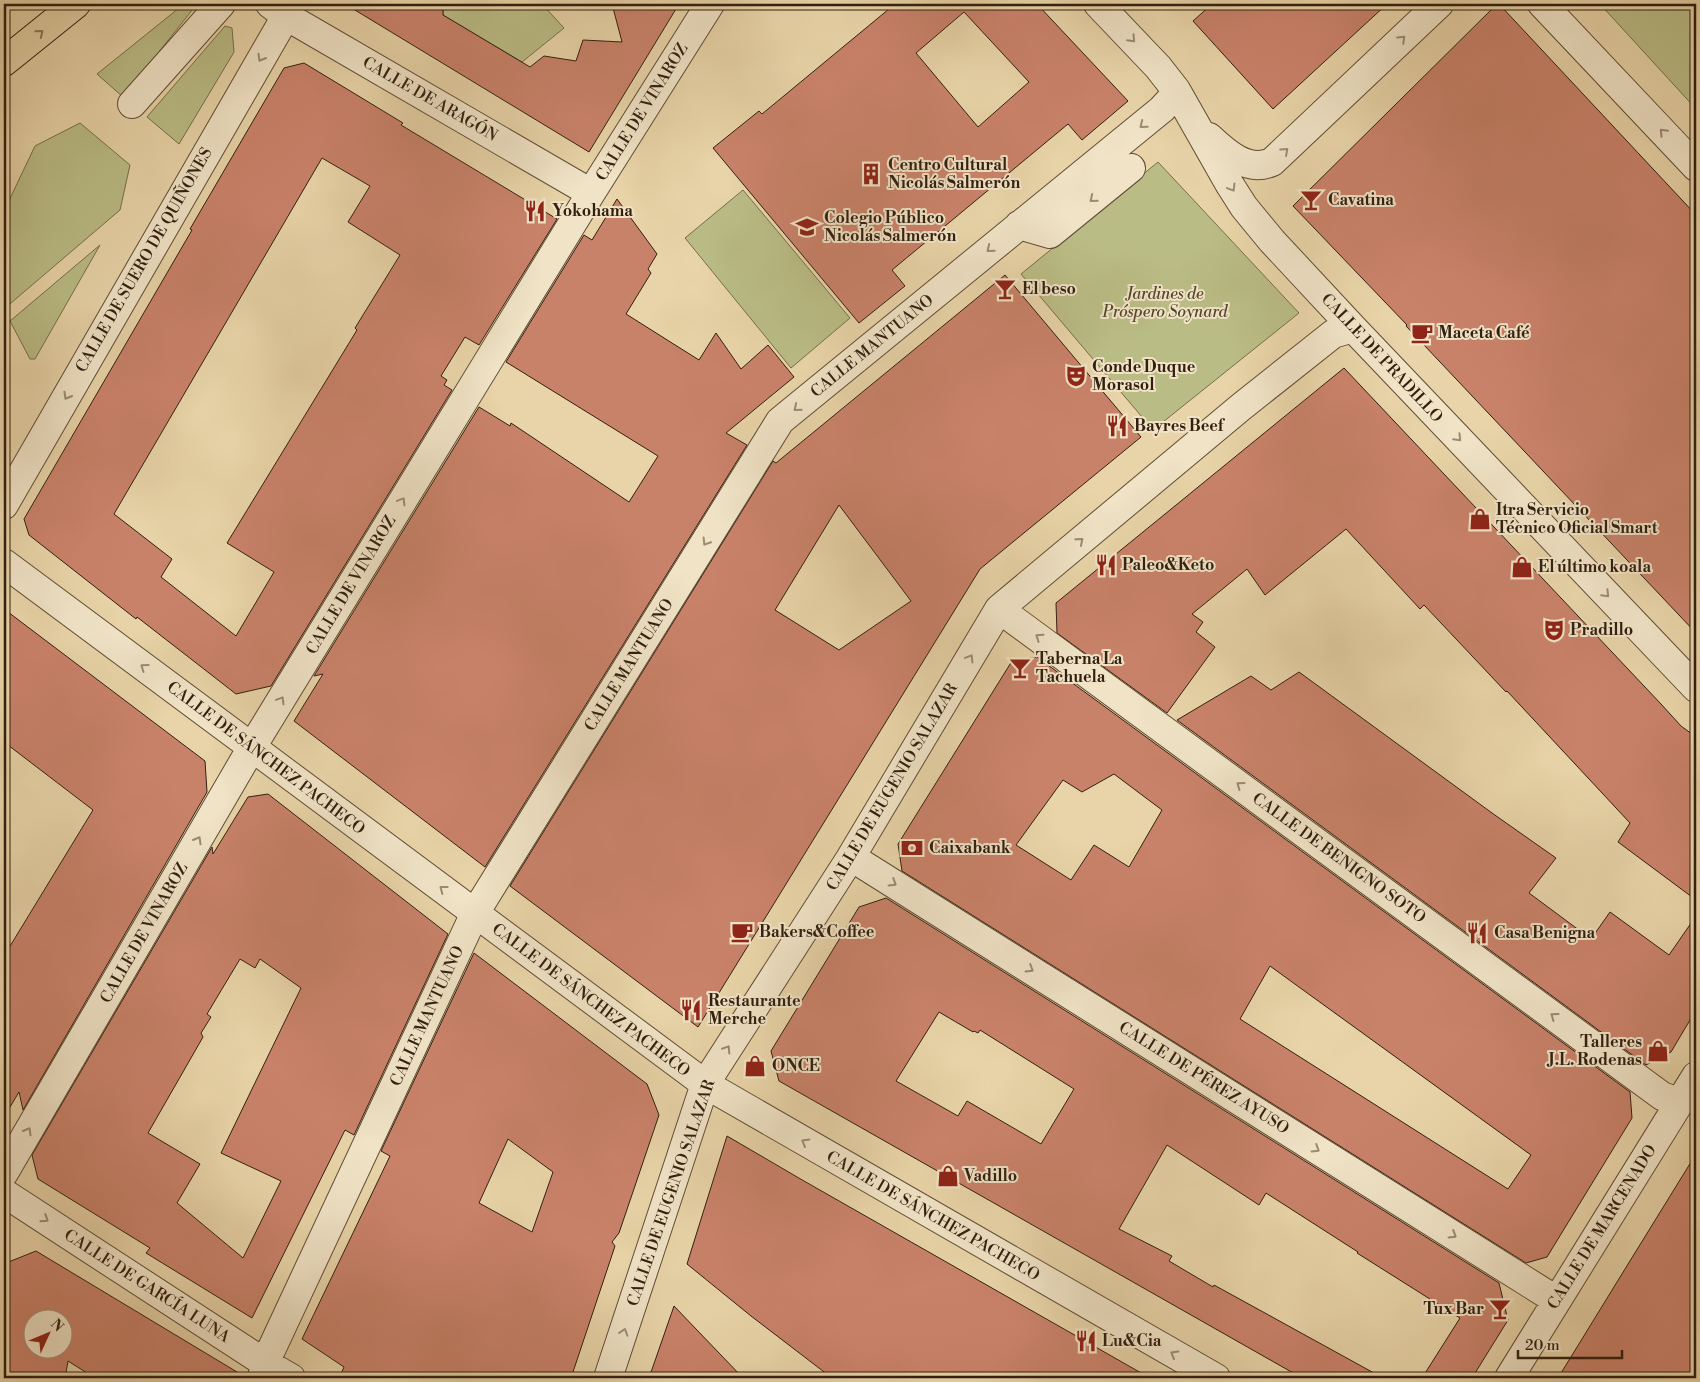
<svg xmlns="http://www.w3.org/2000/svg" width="1700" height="1382" viewBox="0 0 1700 1382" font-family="'Libre Bodoni',serif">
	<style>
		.green { fill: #babc85; stroke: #766e4a }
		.building { fill: #c9826a; stroke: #321f10; fill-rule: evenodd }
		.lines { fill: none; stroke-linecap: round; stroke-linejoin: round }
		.minor-casing { stroke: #604c36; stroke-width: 30 }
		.major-casing { stroke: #321f10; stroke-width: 30 }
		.minor { stroke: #f0e3c6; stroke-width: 28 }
		.major { stroke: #e8d4a8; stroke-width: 28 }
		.oneway { stroke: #8d7a5c }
		.oneway2 { stroke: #9a8b74 }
		.labels { text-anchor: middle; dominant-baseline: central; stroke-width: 4; stroke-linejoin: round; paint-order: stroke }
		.street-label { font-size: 16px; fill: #321f10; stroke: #f0e3c6 }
		.poi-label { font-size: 16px; font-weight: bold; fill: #321f10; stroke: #f0e3c6; text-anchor: start }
		.park-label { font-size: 16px; font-style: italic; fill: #54462d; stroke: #f0e3c6 }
	</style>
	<rect width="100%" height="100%" fill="#e8d4a8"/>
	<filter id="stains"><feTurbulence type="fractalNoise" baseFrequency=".004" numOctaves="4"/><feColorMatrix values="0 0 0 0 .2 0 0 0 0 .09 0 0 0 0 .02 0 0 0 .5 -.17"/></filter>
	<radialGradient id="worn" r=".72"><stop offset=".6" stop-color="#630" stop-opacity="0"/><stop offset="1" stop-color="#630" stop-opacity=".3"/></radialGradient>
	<path class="green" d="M184 4H197L123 97 97 74Z
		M443 4H542L564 28 522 62 443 15Z
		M1600 4H1696V109Z
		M225 26 232 28 234 52 179 144 147 117Z
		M80 123 130 165 120 210 4 309V211L35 146Z
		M1158 162 1299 313 1153 430 1021 274Z
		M743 190 850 318 791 368 685 238Z
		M100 245 35 359H30L10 321Z"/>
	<path class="building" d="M345 4H443V15L530 67 544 56 576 61 583 40 622 42 612 4H679L589 152Z
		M895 4H1037L1128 101 1082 140 1068 124 892 270 905 286 859 323 713 148 759 111 762 114ZM964 12 1029 82 978 127 916 53Z
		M1212 4H1387L1273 109 1193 21Z
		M1497 4H1499L1696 215V633L1406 326 1407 325 1293 206Z
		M304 63 403 123 401 125 557 219 479 345 465 337 441 376 447 380 444 385 452 390 271 686 236 694 137 617 136 619 29 535 24 519 192 230 190 229 284 68ZM322 158 370 186 348 222 400 255 355 328 357 330 227 543 274 572 236 636 161 577 172 559 114 514Z
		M617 199 657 254 648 269 651 273 626 314 699 360 716 333 741 369 768 345 794 377 726 433 747 445 485 867 294 721 323 674 314 676 479 407 510 426 511 423 629 502 658 456 506 362 584 235 592 240Z
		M1005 275 1141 437 980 569 698 1027 510 886 773 461 776 463ZM839 505 911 601 839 650 775 610Z
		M1344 368 1661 704 1681 726 1696 737V900L1618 842 1630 823 1507 691 1506 692 1424 605 1420 609 1346 529 1265 595 1247 569 1192 614 1203 622 1196 632 1215 647 1167 713 1057 633 1056 603Z
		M4 609 205 761 207 792 23 1110 19 1092 4 1117V956L93 810 4 742Z
		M1037 657 1630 1092 1632 1118 1547 1257 1526 1263 902 871 898 844 1012 661ZM1114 774 1162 810 1129 867 1094 845 1071 880 1016 845 1063 780 1082 792ZM1270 966 1531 1155 1508 1189 1240 1019Z
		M1299 672 1492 813 1556 858 1529 893 1591 939 1610 912 1669 955 1696 916V1010L1671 1052 1646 1065 1177 720 1251 676 1271 690Z
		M268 794 448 934 354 1135 345 1130 252 1318 146 1253 150 1248 38 1179 32 1155 212 847 213 854 248 797ZM240 959 255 968 260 959 301 988 221 1153 281 1181 243 1258 177 1203 200 1164 148 1133 203 1037 201 1033 211 1017 207 1014Z
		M886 898 1499 1283 1508 1320 1472 1378H1422L1460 1318 1357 1253 1358 1252 1266 1193 1259 1205 1167 1145 1119 1229 1172 1256 1169 1261 1213 1287 1214 1285 1383 1378H1302L779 1081 771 1051 859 907ZM939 1012 973 1032 974 1031 978 1033 980 1030 1074 1089 1041 1144 967 1101 958 1116 896 1081Z
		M474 953 647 1084 659 1115 619 1233 612 1242 615 1246 571 1378H339L344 1367 302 1339 390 1156 381 1151ZM508 1139 553 1172 532 1232 479 1203Z
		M727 1136 804 1181 1150 1378H832L751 1316 687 1264Z
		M1696 1154V1378H1558L1625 1269Z
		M36 1251 247 1378H95L68 1361 65 1378H4V1279L6 1263ZM32 1320H62V1350H32Z
		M674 1306 743 1378H649Z"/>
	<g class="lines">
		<g class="minor-casing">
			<path id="minor" d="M270 4 286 16 591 193
				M1098 4 1158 67 1176 90 1230 185 1244 207 1272 241 1353 328 1696 688
				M1542 4 1696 167
				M132 104 221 4
				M1209 137C1226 153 1248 173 1272 162L1439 4
				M1019 225 1050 234 1131 168
				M4 505 286 16
				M4 563 705 1084 1216 1378
				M999 609 1662 1096 1673 1100 1681 1101
				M851 857 1556 1300
				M4 1173 252 747 591 193 710 4
				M4 1193 265 1363 291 1378
				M262 1378 265 1363 475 913 780 421 1162 109 1173 97 1176 90
				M608 1378 705 1084 851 857 999 609 1241 407 1333 334 1353 328
				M1509 1378 1696 1076"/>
		</g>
		<g class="major-casing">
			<path id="major" d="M4 62 76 4"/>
		</g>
		<use href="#minor" class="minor"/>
		<use href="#major" class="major"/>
	</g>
	<defs><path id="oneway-chevron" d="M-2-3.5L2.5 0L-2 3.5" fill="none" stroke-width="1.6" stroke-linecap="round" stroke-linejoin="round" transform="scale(1.25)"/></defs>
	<use class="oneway" href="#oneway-chevron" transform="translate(40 33) rotate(-39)"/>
	<g class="oneway2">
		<use href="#oneway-chevron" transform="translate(1132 39) rotate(47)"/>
		<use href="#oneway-chevron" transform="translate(1402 39) rotate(-44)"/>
		<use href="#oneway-chevron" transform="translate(261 58) rotate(120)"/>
		<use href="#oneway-chevron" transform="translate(1143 125) rotate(141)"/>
		<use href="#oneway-chevron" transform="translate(1663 132) rotate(-133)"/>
		<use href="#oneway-chevron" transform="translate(1285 151) rotate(-42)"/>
		<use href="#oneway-chevron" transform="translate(1232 188) rotate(59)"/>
		<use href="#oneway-chevron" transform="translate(1093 199) rotate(141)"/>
		<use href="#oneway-chevron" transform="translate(990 249) rotate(141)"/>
		<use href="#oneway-chevron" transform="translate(67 396) rotate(120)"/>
		<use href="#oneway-chevron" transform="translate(797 408) rotate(141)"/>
		<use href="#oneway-chevron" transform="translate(1458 438) rotate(46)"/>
		<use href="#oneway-chevron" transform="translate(402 501) rotate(-59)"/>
		<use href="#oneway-chevron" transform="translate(1080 541) rotate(-40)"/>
		<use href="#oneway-chevron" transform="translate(706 542) rotate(122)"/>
		<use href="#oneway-chevron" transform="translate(1606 594) rotate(46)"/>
		<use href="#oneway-chevron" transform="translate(1039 637) rotate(-145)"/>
		<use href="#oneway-chevron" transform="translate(970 658) rotate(-59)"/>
		<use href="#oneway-chevron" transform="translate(144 667) rotate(-144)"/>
		<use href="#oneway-chevron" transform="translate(281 700) rotate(-59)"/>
		<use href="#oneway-chevron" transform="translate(1240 785) rotate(-144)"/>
		<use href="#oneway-chevron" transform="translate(198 840) rotate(-60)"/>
		<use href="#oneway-chevron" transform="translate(893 883) rotate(32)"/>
		<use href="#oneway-chevron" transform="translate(443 889) rotate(-143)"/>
		<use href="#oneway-chevron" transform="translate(1030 969) rotate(32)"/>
		<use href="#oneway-chevron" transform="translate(1554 1016) rotate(-144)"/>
		<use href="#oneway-chevron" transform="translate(727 1049) rotate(-57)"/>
		<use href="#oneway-chevron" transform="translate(28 1131) rotate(-60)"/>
		<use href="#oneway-chevron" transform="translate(805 1142) rotate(-150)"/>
		<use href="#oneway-chevron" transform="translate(1316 1149) rotate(32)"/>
		<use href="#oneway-chevron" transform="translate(45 1219) rotate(33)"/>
		<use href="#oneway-chevron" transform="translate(1453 1235) rotate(32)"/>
		<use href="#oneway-chevron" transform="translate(624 1332) rotate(-72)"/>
		<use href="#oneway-chevron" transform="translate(1174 1354) rotate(-150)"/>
	</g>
	<defs>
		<g id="building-bare" transform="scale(1.725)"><path d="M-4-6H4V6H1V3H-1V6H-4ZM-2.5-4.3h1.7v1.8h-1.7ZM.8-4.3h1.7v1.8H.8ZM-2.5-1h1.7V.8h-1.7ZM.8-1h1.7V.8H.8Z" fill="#8f2418" stroke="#f0e3c6" stroke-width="2.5" paint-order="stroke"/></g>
		<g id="bar-bare" transform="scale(1.725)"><path d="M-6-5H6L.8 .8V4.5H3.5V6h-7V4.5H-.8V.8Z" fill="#8f2418" stroke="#f0e3c6" stroke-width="2.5" paint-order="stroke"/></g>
		<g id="restaurant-bare" transform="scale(1.725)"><path d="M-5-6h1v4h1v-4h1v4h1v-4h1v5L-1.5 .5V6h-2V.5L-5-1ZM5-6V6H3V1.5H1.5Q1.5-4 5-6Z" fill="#8f2418" stroke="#f0e3c6" stroke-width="2.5" paint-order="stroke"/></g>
		<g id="school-bare" transform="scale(1.725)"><path d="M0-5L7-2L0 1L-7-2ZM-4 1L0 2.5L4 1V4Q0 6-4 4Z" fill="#8f2418" stroke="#f0e3c6" stroke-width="2.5" paint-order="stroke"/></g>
		<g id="cafe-bare" transform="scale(1.725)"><path d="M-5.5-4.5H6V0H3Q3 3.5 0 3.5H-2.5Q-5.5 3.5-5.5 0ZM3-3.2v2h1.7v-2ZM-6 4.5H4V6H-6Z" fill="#8f2418" stroke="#f0e3c6" stroke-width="2.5" paint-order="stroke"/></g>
		<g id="theatre-bare" transform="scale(1.725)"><path d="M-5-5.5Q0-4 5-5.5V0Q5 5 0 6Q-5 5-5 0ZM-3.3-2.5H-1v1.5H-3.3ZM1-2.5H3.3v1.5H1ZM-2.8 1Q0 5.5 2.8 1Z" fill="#8f2418" stroke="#f0e3c6" stroke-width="2.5" paint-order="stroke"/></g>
		<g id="shop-bare" transform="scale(1.725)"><path d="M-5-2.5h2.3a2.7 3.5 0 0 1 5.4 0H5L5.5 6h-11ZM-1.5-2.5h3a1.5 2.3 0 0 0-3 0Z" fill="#8f2418" stroke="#f0e3c6" stroke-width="2.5" paint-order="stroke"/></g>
		<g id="bank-bare" transform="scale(1.725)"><path d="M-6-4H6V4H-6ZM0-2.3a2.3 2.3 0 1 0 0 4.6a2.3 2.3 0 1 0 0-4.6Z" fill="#8f2418" stroke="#f0e3c6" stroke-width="2.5" paint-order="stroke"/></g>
	</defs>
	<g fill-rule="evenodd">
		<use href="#building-bare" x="871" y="174"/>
		<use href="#bar-bare" x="1311" y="200"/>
		<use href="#restaurant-bare" x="535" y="211"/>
		<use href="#school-bare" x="807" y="227"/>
		<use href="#bar-bare" x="1005" y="289"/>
		<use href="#cafe-bare" x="1422" y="333"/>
		<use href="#theatre-bare" x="1076" y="376"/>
		<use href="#restaurant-bare" x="1117" y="426"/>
		<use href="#shop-bare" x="1480" y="519"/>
		<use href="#restaurant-bare" x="1106" y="565"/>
		<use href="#shop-bare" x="1522" y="567"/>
		<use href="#theatre-bare" x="1554" y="630"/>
		<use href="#bar-bare" x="1020" y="668"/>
		<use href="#bank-bare" x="912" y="848"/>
		<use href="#cafe-bare" x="742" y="932"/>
		<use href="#restaurant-bare" x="1477" y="933"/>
		<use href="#restaurant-bare" x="691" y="1010"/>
		<use href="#shop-bare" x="1658" y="1051"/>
		<use href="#shop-bare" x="755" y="1066"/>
		<use href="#shop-bare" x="948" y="1176"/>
		<use href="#bar-bare" x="1500" y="1309"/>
		<use href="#restaurant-bare" x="1086" y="1341"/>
	</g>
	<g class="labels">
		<g class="street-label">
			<text transform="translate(430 99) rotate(30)">CALLE DE ARAGÓN</text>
			<text transform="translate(642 112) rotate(-58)">CALLE DE VINAROZ</text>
			<text transform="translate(144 260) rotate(-60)">CALLE DE SUERO DE QUIÑONES</text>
			<text transform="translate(872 346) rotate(-39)">CALLE MANTUANO</text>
			<text transform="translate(1382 358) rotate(47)">CALLE DE PRADILLO</text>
			<text transform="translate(351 585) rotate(-59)">CALLE DE VINAROZ</text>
			<text transform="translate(629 665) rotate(-58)">CALLE MANTUANO</text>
			<text transform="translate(266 758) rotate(37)">CALLE DE SÁNCHEZ PACHECO</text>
			<text transform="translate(892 787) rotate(-59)">CALLE DE EUGENIO SALAZAR</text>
			<text transform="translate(1339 858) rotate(36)">CALLE DE BENIGNO SOTO</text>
			<text transform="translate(144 933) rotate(-60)">CALLE DE VINAROZ</text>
			<text transform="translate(591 1000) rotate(37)">CALLE DE SÁNCHEZ PACHECO</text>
			<text transform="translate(427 1016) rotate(-65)">CALLE MANTUANO</text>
			<text transform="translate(1204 1078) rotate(32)">CALLE DE PÉREZ AYUSO</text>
			<text transform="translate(671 1193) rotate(-71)">CALLE DE EUGENIO SALAZAR</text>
			<text transform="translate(933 1216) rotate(30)">CALLE DE SÁNCHEZ PACHECO</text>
			<text transform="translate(1602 1227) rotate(-58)">CALLE DE MARCENADO</text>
			<text transform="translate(147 1286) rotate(33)">CALLE DE GARCÍA LUNA</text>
		</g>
		<g class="poi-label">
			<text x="888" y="165">Centro Cultural<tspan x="888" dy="18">Nicolás Salmerón</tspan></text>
			<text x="1328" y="200">Cavatina</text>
			<text x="552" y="211">Yokohama</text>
			<text x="824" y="218">Colegio Público<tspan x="824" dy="18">Nicolás Salmerón</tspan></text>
			<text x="1022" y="289">El beso</text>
			<text x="1438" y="333">Maceta Café</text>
			<text x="1092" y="367">Conde Duque<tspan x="1092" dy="18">Morasol</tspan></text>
			<text x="1134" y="426">Bayres Beef</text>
			<text x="1496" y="510">Itra Servicio<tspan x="1496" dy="18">Técnico Oficial Smart</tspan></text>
			<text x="1122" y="565">Paleo&amp;Keto</text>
			<text x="1538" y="567">El último koala</text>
			<text x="1570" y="630">Pradillo</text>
			<text x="1036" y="659">Taberna La<tspan x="1036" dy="18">Tachuela</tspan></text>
			<text x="929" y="848">Caixabank</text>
			<text x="759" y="932">Bakers&amp;Coffee</text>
			<text x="1494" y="933">Casa Benigna</text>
			<text x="708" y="1001">Restaurante<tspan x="708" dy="18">Merche</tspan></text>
			<text x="1642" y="1042" text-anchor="end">Talleres<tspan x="1642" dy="18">J.L. Rodenas</tspan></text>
			<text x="772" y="1066">ONCE</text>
			<text x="964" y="1176">Vadillo</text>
			<text x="1484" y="1309" text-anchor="end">Tux Bar</text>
			<text x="1102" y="1341">Lu&amp;Cia</text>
		</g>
		<g class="park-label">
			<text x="1165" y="294">Jardines de<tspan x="1165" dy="18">Próspero Soynard</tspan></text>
		</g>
	</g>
	<rect width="1700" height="1382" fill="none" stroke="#e8d4a8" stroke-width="20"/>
	<rect x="5" y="5" width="1690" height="1372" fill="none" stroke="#321f10" stroke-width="2.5"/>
	<rect x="10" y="10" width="1680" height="1362" fill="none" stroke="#321f10"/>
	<g transform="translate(48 1334) rotate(46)"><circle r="24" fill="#f0e3c6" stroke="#a4957d"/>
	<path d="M0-4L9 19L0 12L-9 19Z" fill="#8f2418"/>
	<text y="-8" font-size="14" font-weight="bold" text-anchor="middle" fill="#321f10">N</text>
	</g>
	<path d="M1518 1350v8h104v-8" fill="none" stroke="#321f10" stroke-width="2.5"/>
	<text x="1525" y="1350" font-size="15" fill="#321f10" stroke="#f0e3c6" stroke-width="4" paint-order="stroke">20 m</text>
	<rect width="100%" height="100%" filter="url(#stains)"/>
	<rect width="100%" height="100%" fill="url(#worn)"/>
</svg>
